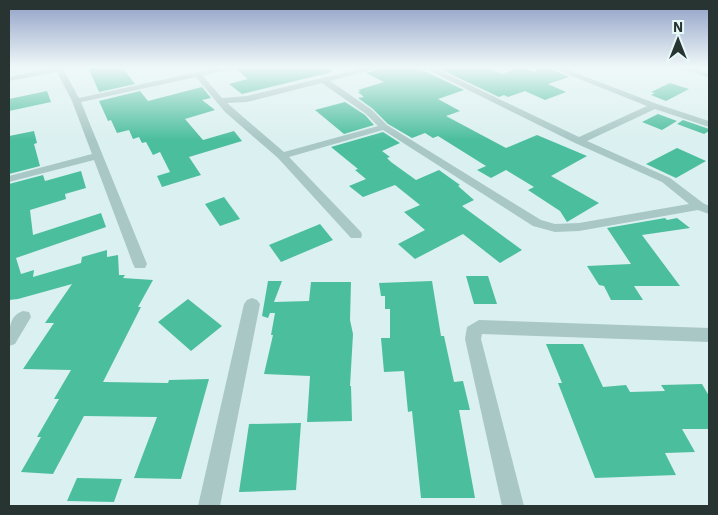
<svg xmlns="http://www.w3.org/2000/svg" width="718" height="515" viewBox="0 0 718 515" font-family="'IBM Plex Sans',sans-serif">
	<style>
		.building { fill: #4bbe9d }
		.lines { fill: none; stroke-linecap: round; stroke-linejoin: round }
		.minor { fill: #a8c7c5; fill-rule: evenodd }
	</style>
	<rect width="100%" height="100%" fill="#dbf0f0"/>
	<path class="building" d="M88 67H122L135 84 99 92Z
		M238 67H331L332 72 242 94 229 84 248 79 237 69Z
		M384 67H416L464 90 438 99 460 111 446 116 506 148 537 135 587 156 551 176 599 203 567 222 560 211 528 190 534 187 506 170 491 178 477 170 486 166 438 136 433 138 425 133 412 138 388 124 373 109 358 98 364 97 358 92 361 91 358 90 384 82 366 73Z
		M445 67H471L475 69 488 67 502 74 519 67 536 72 537 67H547L569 77 548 84 566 92 545 100 525 91 508 97 504 95 499 97 440 69Z
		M670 83 689 89 666 101 651 95 655 93 651 92Z
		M202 87 211 98 202 100 215 110 185 119 203 140 234 131 242 141 189 157 201 175 162 187 157 176 170 172 160 152 153 155 146 142 142 143 139 137 133 139 129 130 117 133 111 120 108 121 99 101 140 91 148 101Z
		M47 91 51 102 9 111V99Z
		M345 102 365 115 374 125 344 134 315 110Z
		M658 114 677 121 662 130 642 122Z
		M683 120 709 129V131L704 134 677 124Z
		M34 131 37 143 34 144 40 166 9 174V136Z
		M383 132 400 143 382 151 390 157 387 158 391 162 416 180 439 170 460 185 458 186 474 200 462 206 522 250 500 263 463 234 415 259 398 244 425 230 404 212 420 205 395 185 363 197 349 186 366 179 355 170 358 169 331 147Z
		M677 148 706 161 676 178 646 164Z
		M81 171 86 188 65 194 66 199 30 210 33 235 101 213 106 227 16 258 21 274 34 270 33 277 81 263 82 257 107 250V257L118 255 119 275H125L123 278 153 280 138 307H141L103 382 168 383 169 380 209 379 181 479 134 478 157 417 84 416 53 474 21 472 41 437H37L59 399H54L71 370 23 369 54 323H45L72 284 18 299 9 300V184L43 175 45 181Z
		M224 197 240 219 220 226 205 204Z
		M665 218 667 220 677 218 690 228 642 235 680 286H634L643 300H611L604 286 599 285 587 266 631 264 607 228Z
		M320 224 333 240 281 262 269 245Z
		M466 276H488L497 304H474Z
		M268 281H282L274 302 309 301 311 282H351L350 320 353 334 350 386H351L352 421 307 422 310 376 264 374 273 335H271L275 313H270L268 318 262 316Z
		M432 281 441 336H444L454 382 463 381 470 410H459L475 498H421L412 411 408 412 404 371 384 372 381 338H390V309H385V296H381L379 283Z
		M188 299 222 326 191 351 158 322Z
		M546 344H583L603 387 626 385 630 392 665 391 661 385 702 384 709 396V429H682L695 452 665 453 676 475 595 478 558 383H562Z
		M301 423 296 490 239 492 249 424Z
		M77 478 122 479 114 502 67 501Z"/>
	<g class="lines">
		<path class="minor" d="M55 67H62L79 98 221 67H236L203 76 222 98 247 96 368 67H382L330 81 372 110 387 125 541 220 555 224 579 223 689 204 662 182 575 143 422 67H432L579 137 647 106 549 67H560L657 104 709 121V127L655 109 587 141 670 178 703 203 709 206V214L698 210 579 231 555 232 533 226 383 130 289 157 361 232 362 235 361 238H351L278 158 225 112 196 77 81 102 147 264 145 268H135L133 264 94 160 9 182V176L92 154 72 101 57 72 9 81V77ZM322 83 366 114 378 126 284 152 227 103 247 102Z
			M679 67H691L709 74V78Z
			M252 298 257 300 260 304 220 506H198L244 304 247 300Z
			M23 311 29 312 31 317 15 344 9 346C9 332 8 316 23 311Z
			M479 320 709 328V342L482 334 481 339 524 506H502L465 339 467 327Z"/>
	</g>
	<linearGradient id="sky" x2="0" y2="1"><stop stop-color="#8f9ec6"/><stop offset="0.48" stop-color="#eff8f8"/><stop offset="1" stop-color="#eff8f8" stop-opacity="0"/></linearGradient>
	<rect width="718" height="140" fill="url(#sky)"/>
	<rect width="718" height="515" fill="none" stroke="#283432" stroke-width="20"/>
	<g transform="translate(678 40)" stroke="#e7f8f8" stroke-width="4" paint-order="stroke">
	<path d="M0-4L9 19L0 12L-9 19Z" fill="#283432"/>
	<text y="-8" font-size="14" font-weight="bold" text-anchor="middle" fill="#283432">N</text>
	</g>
</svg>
